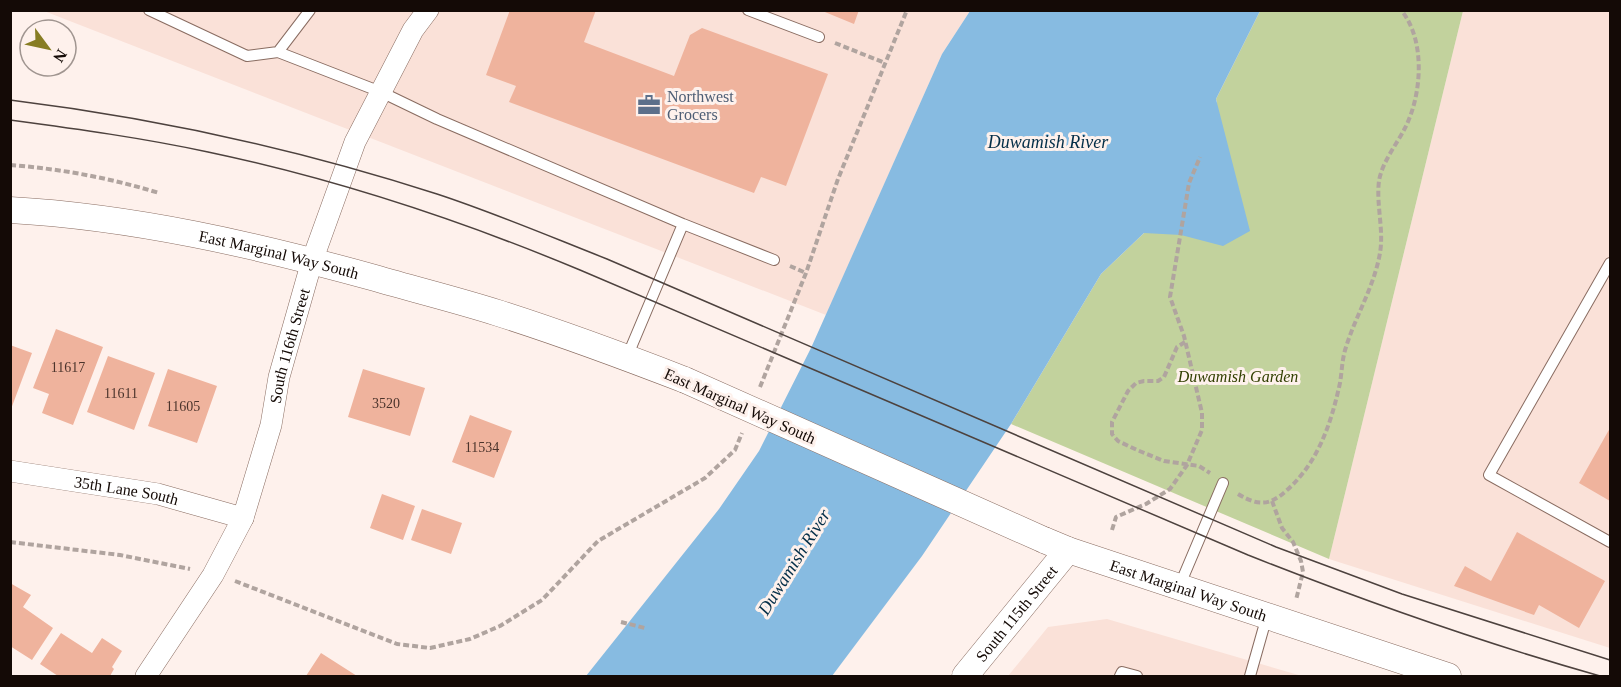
<svg xmlns="http://www.w3.org/2000/svg" width="1621" height="687" viewBox="0 0 1621 687" font-family="Georgia,serif">
	<style>
		.built { fill: #fae1d8 }
		.green { fill: #c2d29d }
		.water { fill: #87bbe1 }
		.building { fill: #efb39d }
		.lines { fill: none; stroke-linecap: round; stroke-linejoin: round }
		.service-casing { stroke: #896c61; stroke-width: 12 }
		.minor-casing { stroke: #896c61; stroke-width: 22 }
		.tertiary-casing { stroke: #896c61; stroke-width: 27 }
		.path { stroke: #b0a49f; stroke-width: 4; stroke-dasharray: 6 3; stroke-linecap: butt }
		.service { stroke: #fff; stroke-width: 10 }
		.minor { stroke: #fff; stroke-width: 21 }
		.tertiary { stroke: #fff; stroke-width: 26 }
		.tram { stroke: #4d423e; stroke-width: 1.5 }
		.tertiary-bridge-casing { stroke: #896c61; stroke-width: 27; stroke-linecap: butt }
		.tertiary-bridge { stroke: #fff; stroke-width: 26 }
		.labels { text-anchor: middle; dominant-baseline: central; stroke-width: 6; stroke-linejoin: round; paint-order: stroke }
		.number-label { font-size: 14px; fill: #4b342c }
		.service-label { font-size: 16px; fill: #4e5e75; stroke: #fef1ec; text-anchor: start }
		.street-label { font-size: 16px; fill: #140a06; stroke: #fef1ec }
		.park-label { font-size: 16px; font-style: italic; fill: #313f00; stroke: #fef1ec }
		.water-label { font-size: 18px; font-style: italic; fill: #032e48; stroke: #fef1ec }
	</style>
	<rect width="100%" height="100%" fill="#fef1ec"/>
	<path class="built" d="M44 11H970L942 54 826 315Z
		M1463 11H1610V648L1329 559Z
		M1107 619 1302 676H1008L1048 627Z"/>
	<path class="green" d="M1260 11H1463L1329 559 1011 424 1101 274 1144 233 1217 103 1216 99Z"/>
	<path class="water" d="M970 11H1260L1216 99 1250 231 1223 246 1181 235 1144 233 1101 274 1011 424 922 556 832 676H586L719 509 759 451 811 348 942 54Z"/>
	<path class="building" d="M510 10H596L584 42 674 76 690 35 702 28 828 74 786 186 761 177 754 193 509 102 516 86 486 75Z
		M820 10H859L854 24Z
		M56 329 103 347 73 425 42 413 49 394 33 388Z
		M10 345 32 353 11 409H10Z
		M108 356 155 373 134 430 87 412Z
		M168 369 217 386 197 443 148 426Z
		M363 369 425 388 410 436 348 417Z
		M470 415 512 431 494 478 452 462Z
		M1610 428V501L1579 483Z
		M382 494 415 506 403 540 370 528Z
		M422 509 462 523 451 554 411 540Z
		M1517 532 1605 581 1579 628 1539 605 1534 615 1454 586 1465 566 1491 581Z
		M10 583 31 595 23 607 53 628 32 660 10 646Z
		M61 633 92 653 102 638 122 651 112 667 114 669 110 676H58L40 664Z
		M321 653 357 676H306Z"/>
	<g class="lines">
		<g class="service-casing">
			<path id="service" d="M149 10 247 56 278 52
				M310 10 278 52 381 92 437 119 683 224 774 260
				M748 10 819 37
				M1610 263 1489 475 1610 542
				M627 357 683 224
				M1179 587 1223 483
				M1120 676 1122 672 1137 676
				M1250 676 1267 616"/>
		</g>
		<g class="minor-casing">
			<g id="minor">
				<path id="s1" d="M10 471 158 494 243 518"/>
				<path id="s2" d="M146 676 213 575 243 518 271 425 279 377 312 261 355 142 413 30 428 10"/>
			</g>
		</g>
		<g class="tertiary-casing">
			<g id="tertiary">
				<path id="s3" d="M10 210C134 217 256 245 375 278 416 290 457 300 498 313 561 333 623 356 685 380"/>
				<path id="s4" d="M1044 540 1068 550 1448 676"/>
				<path id="s5" d="M965 676 1068 550"/>
			</g>
		</g>
		<path class="path" d="M835 43 885 63
			M10 165C62 169 110 178 159 193
			M790 266 806 273
			M1185 342 1177 347 1164 377 1158 381H1144L1136 383 1128 391 1112 422V434L1118 441 1137 450 1164 461 1199 466 1210 473
			M760 387 806 273 838 179 907 10
			M1238 494C1258 506 1269 506 1286 491 1318 463 1331 424 1340 383 1342 371 1342 359 1346 347 1356 315 1374 287 1380 253 1384 230 1376 204 1379 181 1382 162 1397 144 1405 128 1422 95 1426 40 1401 10
			M1272 501 1282 528 1293 542 1301 561 1303 572 1296 600
			M1112 530 1116 517 1146 504 1170 489 1187 465 1202 430V413L1184 336 1170 297 1189 183 1200 157
			M10 542 120 555 190 569
			M235 581 397 644 430 648 470 639 500 626 542 600 598 541 705 478 735 450 742 433
			M621 622 645 628"/>
		<use href="#service" class="service"/>
		<use href="#minor" class="minor"/>
		<use href="#tertiary" class="tertiary"/>
		<path class="tram" d="M10 100C156 118 298 149 437 194 495 213 551 237 607 259L1276 547 1402 594 1610 660
			M10 120C77 129 143 138 208 152 336 179 460 220 580 270L1248 555C1364 601 1480 642 1600 676"/>
		<g class="tertiary-bridge-casing">
			<path id="tertiary-bridge" d="M685 380 1044 540"/>
		</g>
		<use href="#tertiary-bridge" class="tertiary-bridge"/>
	</g>
	<defs>
		<g id="office-bare" transform="scale(1.8)"><path d="M-6-3h4V-5.5h4V-3h4V5H-6ZM-1-4.5V-3h2v-1.5ZM-6 0V1H6V0Z" fill="#5c6f8a" stroke="#fef1ec" stroke-width="2.5" paint-order="stroke"/></g>
	</defs>
	<g fill-rule="evenodd">
		<use href="#office-bare" x="649" y="105"/>
	</g>
	<g class="labels">
		<g class="number-label">
			<text x="68" y="367">11617</text>
			<text x="121" y="393">11611</text>
			<text x="386" y="403">3520</text>
			<text x="183" y="406">11605</text>
			<text x="482" y="447">11534</text>
		</g>
		<g class="service-label">
			<text x="667" y="96">Northwest<tspan x="667" dy="18">Grocers</tspan></text>
		</g>
		<g class="street-label">
			<text stroke="none"><textPath href="#s3" startOffset="273">East Marginal Way South</textPath></text>
			<text stroke="none"><textPath href="#s2" startOffset="364">South 116th Street</textPath></text>
			<text transform="translate(740 406) rotate(24)">East Marginal Way South</text>
			<text stroke="none"><textPath href="#s1" startOffset="118">35th Lane South</textPath></text>
			<text stroke="none"><textPath href="#s4" startOffset="153">East Marginal Way South</textPath></text>
			<text stroke="none"><textPath href="#s5" startOffset="81">South 115th Street</textPath></text>
		</g>
		<g class="park-label">
			<text x="1238" y="376">Duwamish Garden</text>
		</g>
		<g class="water-label">
			<text x="1048" y="142">Duwamish River</text>
			<text transform="translate(794 562) rotate(-58)">Duwamish River</text>
		</g>
	</g>
	<rect width="1621" height="687" fill="none" stroke="#140a06" stroke-width="24"/>
	<g transform="translate(48 48) rotate(123)"><circle r="28" fill="#fef1ec" stroke="#a09590" stroke-width="1.5"/>
	<path d="M0-4.5L10 22L0 15L-10 22Z" fill="#877d23"/>
	<text y="-9" font-size="16" font-weight="bold" text-anchor="middle" fill="#140a06">N</text>
	</g>
</svg>
